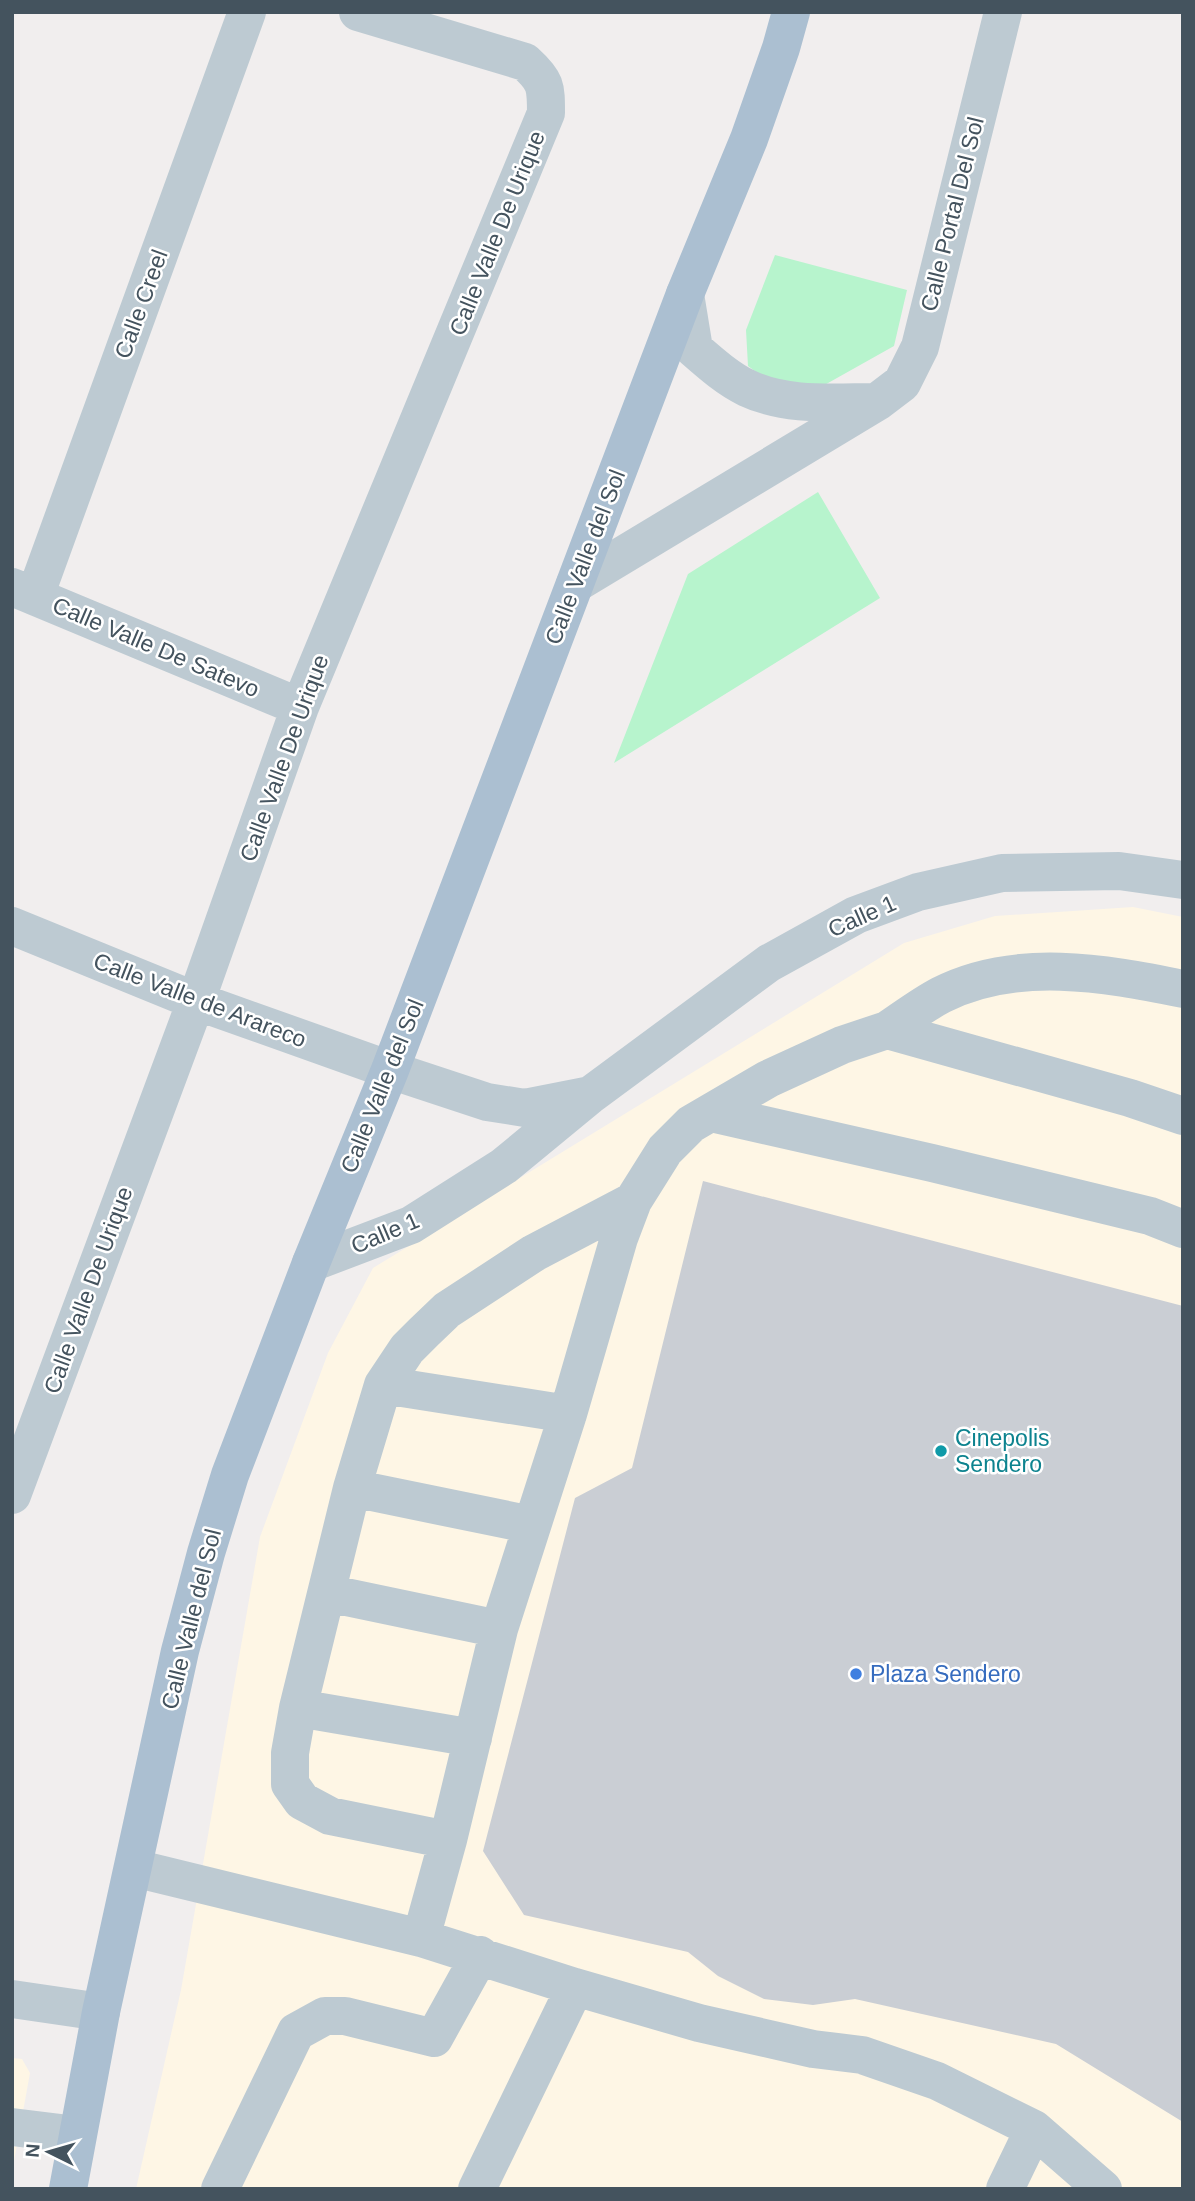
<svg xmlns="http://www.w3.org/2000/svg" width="1195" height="2201" viewBox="0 0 1195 2201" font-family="Arial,sans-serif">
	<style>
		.commercial { fill: #fef6e5 }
		.green { fill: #b7f4cd }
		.building { fill: #caced4 }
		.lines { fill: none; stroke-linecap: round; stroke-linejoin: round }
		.minor { stroke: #bdcad2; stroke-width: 38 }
		.major { stroke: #abbfd1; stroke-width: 38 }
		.culture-dot { fill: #0f9aa8; stroke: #fff; stroke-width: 2.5 }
		.shop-dot { fill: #3f7fe0; stroke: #fff; stroke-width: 2.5 }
		.labels { text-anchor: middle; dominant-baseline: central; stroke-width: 5; stroke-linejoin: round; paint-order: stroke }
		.street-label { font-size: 23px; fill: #44535e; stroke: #fff }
		.culture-label { font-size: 23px; fill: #0d838f; stroke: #fff; text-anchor: start }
		.shop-label { font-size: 23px; fill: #366cbe; stroke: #fff; text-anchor: start }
	</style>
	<rect width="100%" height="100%" fill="#f1eeee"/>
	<path class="commercial" d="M1133 907 1183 917V2189H136L181 1990 260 1537 328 1353 373 1268 904 943 995 916Z
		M12 2058 22 2059 30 2073 12 2172Z"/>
	<path class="green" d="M775 255 907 290 894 346 796 401 748 366 746 330Z
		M818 492 880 598 614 763 688 574Z"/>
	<path class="building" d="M703 1181 1183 1306V2122L1056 2044 855 1999 813 2005 764 1999 718 1976 688 1952 524 1915 483 1851 575 1498 632 1468Z"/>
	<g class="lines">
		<path class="minor" d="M685 294 694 349C710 363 728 379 747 388 787 407 834 402 877 402
			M575 584 877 402 902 383 920 347 1003 12
			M12 587 300 707
			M35 596 247 12
			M12 926 196 1001 390 1070 487 1102 525 1108 586 1096
			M887 1030C905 1018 922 1005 941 995 1016 957 1104 973 1183 989
			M711 1113 932 1163 1150 1216 1183 1229
			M311 1263 411 1225 504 1166 589 1096 769 963 856 915 918 892 1002 873 1119 871 1183 880
			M383 1385 568 1414
			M352 1488 532 1525
			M12 1495 196 1001 300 707 546 113C546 86 546 81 525 62L358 12
			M327 1593 499 1629
			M298 1708 473 1738
			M448 1840 330 1816 302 1801 290 1784V1753L298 1708 352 1488 383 1385 407 1349 424 1332 447 1310 534 1253 633 1201
			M134 1868 421 1938 575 1987 699 2023 813 2049 862 2055 937 2081 1034 2129 1103 2189
			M421 1938 448 1840 499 1629 568 1414 619 1238 633 1201 665 1150 691 1124 768 1079 842 1045 887 1030 1130 1098 1183 1116
			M12 1999 101 2012
			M12 2127 77 2135
			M220 2189 296 2032 325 2016H345L434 2038 480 1955
			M477 2189 575 1987
			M1005 2189 1034 2129"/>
		<path class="major" d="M68 2189 101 2012 180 1651 206 1553 230 1475 311 1263 390 1070 685 294 749 139 781 48 791 12"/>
	</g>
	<circle class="culture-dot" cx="941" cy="1451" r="7"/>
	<circle class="shop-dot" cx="856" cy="1674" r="7"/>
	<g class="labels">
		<g class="street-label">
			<text transform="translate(952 214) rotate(-76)">Calle Portal Del Sol</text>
			<text transform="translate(497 233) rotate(-68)">Calle Valle De Urique</text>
			<text transform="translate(141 304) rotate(-70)">Calle Creel</text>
			<text transform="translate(585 557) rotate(-69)">Calle Valle del Sol</text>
			<text transform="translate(156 647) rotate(23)">Calle Valle De Satevo</text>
			<text transform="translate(284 758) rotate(-70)">Calle Valle De Urique</text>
			<text transform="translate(862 916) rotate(-24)">Calle 1</text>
			<text transform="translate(200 1000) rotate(21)">Calle Valle de Arareco</text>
			<text transform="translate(382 1086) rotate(-68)">Calle Valle del Sol</text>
			<text transform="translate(385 1233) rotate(-23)">Calle 1</text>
			<text transform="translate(88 1290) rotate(-70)">Calle Valle De Urique</text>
			<text transform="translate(191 1619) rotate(-76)">Calle Valle del Sol</text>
		</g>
		<g class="culture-label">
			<text x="955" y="1438">Cinepolis<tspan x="955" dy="26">Sendero</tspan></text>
		</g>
		<g class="shop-label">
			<text x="870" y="1674">Plaza Sendero</text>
		</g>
	</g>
	<rect width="1195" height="2201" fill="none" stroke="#44535e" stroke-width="28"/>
	<g transform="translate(49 2152) rotate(275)" stroke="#ffffff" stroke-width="5" paint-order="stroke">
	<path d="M0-5L12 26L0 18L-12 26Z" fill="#44535e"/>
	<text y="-10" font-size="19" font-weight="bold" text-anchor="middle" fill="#44535e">N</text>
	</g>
</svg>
